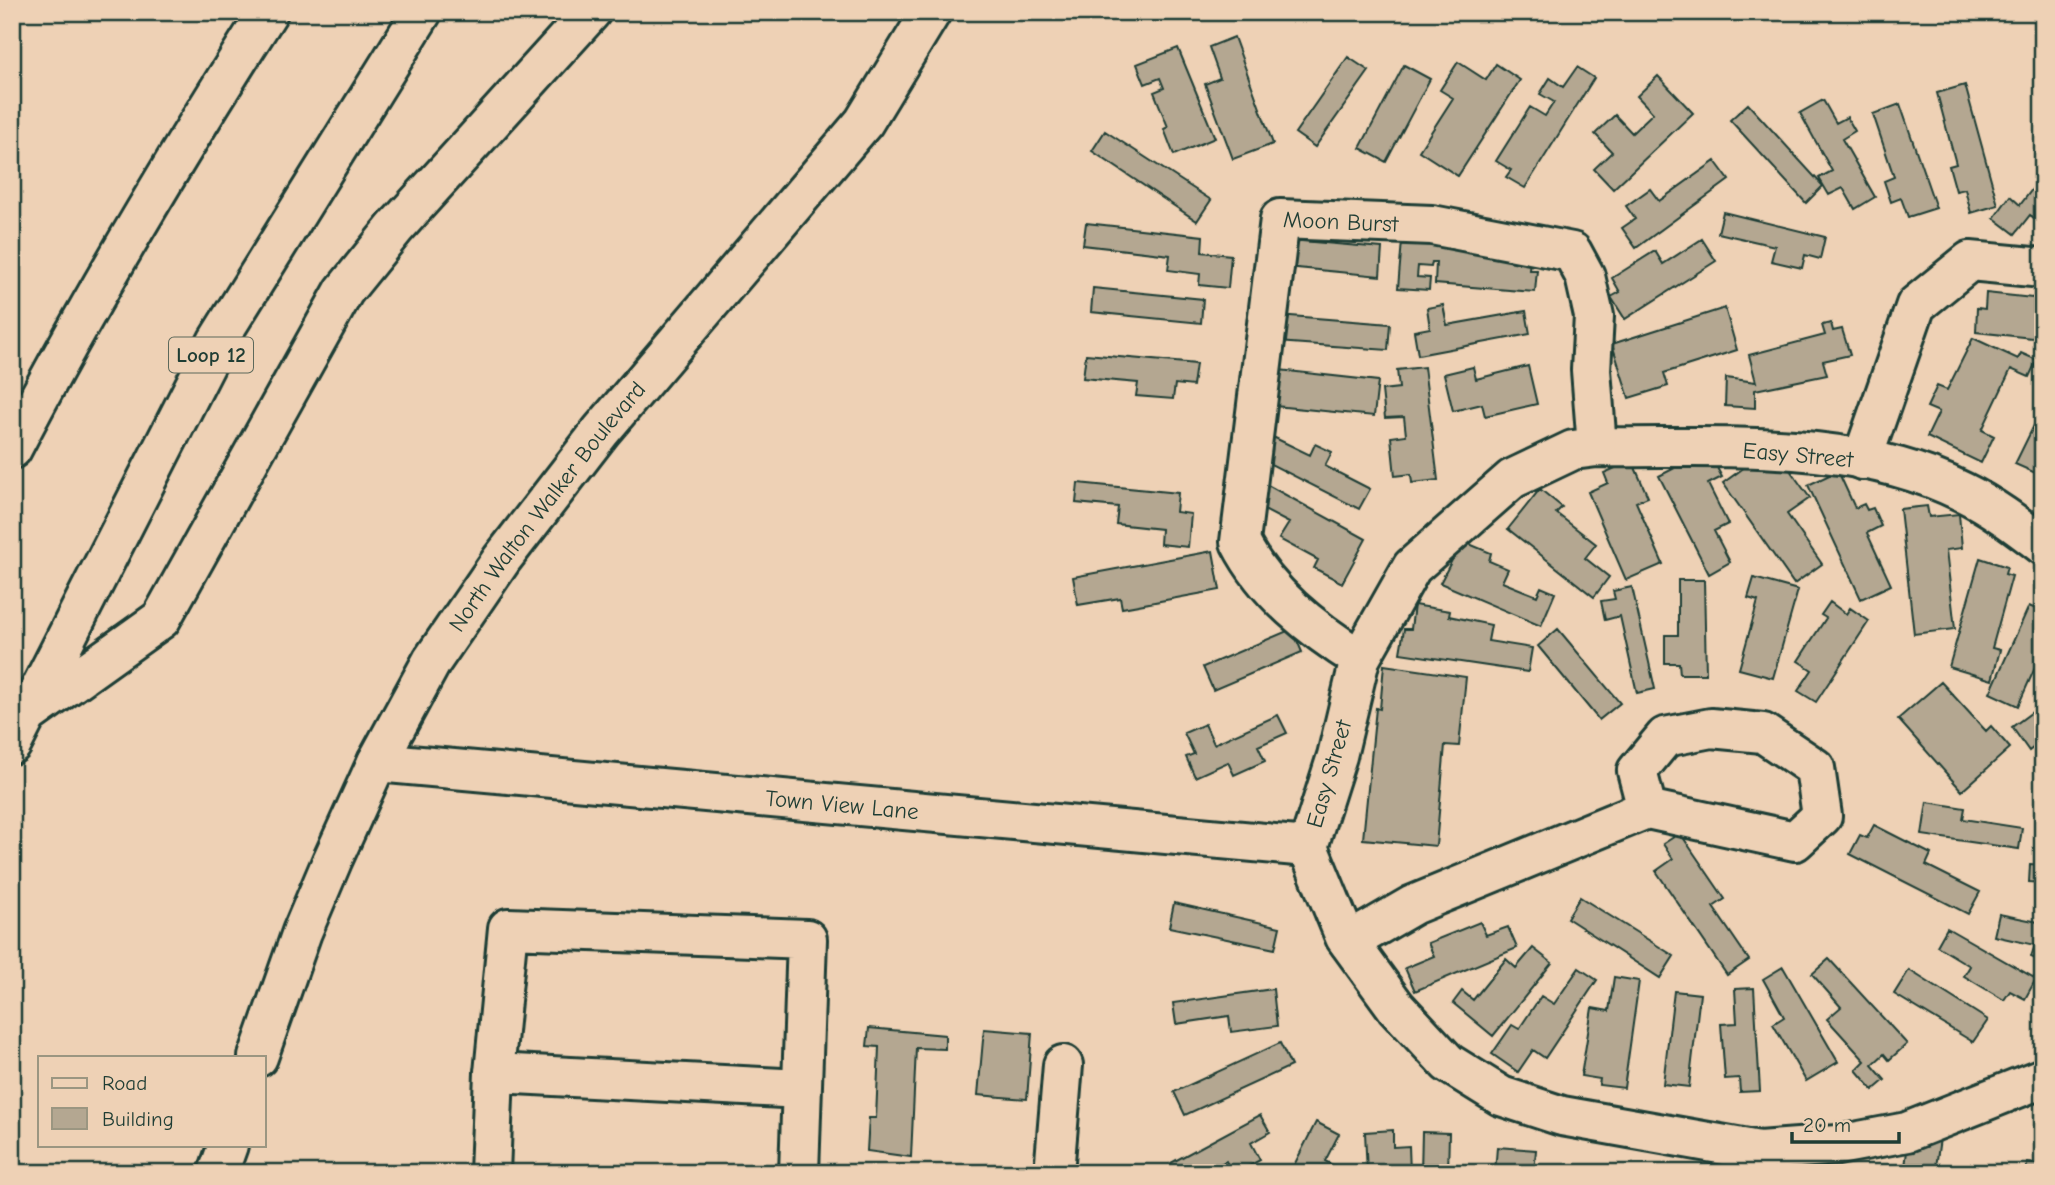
<svg xmlns="http://www.w3.org/2000/svg" width="2055" height="1185" viewBox="0 0 2055 1185" font-family="'Comic Neue',sans-serif">
	<style>
		.building { fill: #b4a791; stroke: #1f3d34; stroke-width: 2 }
		.lines { fill: none; stroke-linecap: round; stroke-linejoin: round }
		.minor-casing { stroke: #1f3d34; stroke-width: 44 }
		.major-casing { stroke: #1f3d34; stroke-width: 44 }
		.highway-casing { stroke: #1f3d34; stroke-width: 44 }
		.minor { stroke: #eed1b5; stroke-width: 38 }
		.major { stroke: #eed1b5; stroke-width: 38 }
		.highway { stroke: #eed1b5; stroke-width: 38 }
		.labels { text-anchor: middle; dominant-baseline: central; stroke-width: 6; stroke-linejoin: round; paint-order: stroke }
		.shield { fill: #eed1b5; stroke: #5d695b; stroke-width: 2 }
		.shield-label { font-size: 21px; font-weight: bold; fill: #1f3d34 }
		.street-label { font-size: 23px; fill: #1f3d34; stroke: #eed1b5 }
	</style>
	<rect width="100%" height="100%" fill="#eed1b5"/>
	<filter id="ink" filterUnits="userSpaceOnUse"><feTurbulence type="fractalNoise" baseFrequency=".0143" numOctaves="2"/><feDisplacementMap in="SourceGraphic" scale="14" xChannelSelector="R" yChannelSelector="G"/><feConvolveMatrix kernelMatrix="1 2 1 2 8 2 1 2 1" color-interpolation-filters="sRGB"/></filter>
	<g filter="url(#ink)">
		<path class="building" d="M1234 37 1273 144 1233 159 1205 84 1220 78 1209 47Z
			M1178 48 1215 138 1174 155 1164 129 1168 127 1154 92 1164 88 1160 78 1145 84 1137 64Z
			M1348 57 1369 71 1315 147 1295 133Z
			M1458 62 1486 80 1496 64 1520 80 1458 176 1419 151 1453 98 1440 90Z
			M1404 65 1430 79 1386 162 1360 148Z
			M1577 67 1594 78 1525 188 1506 177 1511 170 1496 161 1530 107 1545 116 1554 102 1540 94 1550 78 1563 87Z
			M1658 76 1693 113 1613 189 1594 169 1612 152 1595 134 1615 115 1632 133 1653 113 1637 96Z
			M1965 85 1998 205 1971 213 1965 189 1956 191 1949 166 1956 164 1937 93Z
			M1823 100 1836 123 1847 117 1855 131 1842 139 1875 197 1855 209 1843 188 1829 195 1819 178 1832 171 1800 113Z
			M1748 104 1823 186 1806 203 1730 120Z
			M1900 104 1936 208 1908 217 1901 198 1891 202 1884 181 1894 177 1873 114Z
			M1105 131 1211 200 1197 221 1092 151Z
			M1715 161 1729 180 1636 248 1622 228 1635 219 1626 206 1650 189 1659 201Z
			M2043 175V225L2030 215 2015 234 1994 218 2010 196 2020 205Z
			M1723 212 1825 237 1820 259 1805 255 1802 268 1771 261 1775 246 1718 233Z
			M1086 223 1203 236 1202 252 1231 255 1228 288 1199 285 1200 274 1168 270 1170 255 1083 245Z
			M1435 230 1434 246 1531 247 1529 270H1537L1535 292 1435 284 1436 262H1432L1431 267 1418 266 1417 277 1430 278 1429 290 1398 288 1402 241Z
			M1702 239 1716 261 1625 319 1611 297 1620 292 1612 278 1655 251 1663 264Z
			M1290 240 1382 248 1380 276 1287 267Z
			M1093 288 1203 299 1201 323 1091 312Z
			M1986 293 2043 299V339L1976 332 1977 308 1985 309Z
			M1443 305 1447 325 1526 311 1530 334 1418 355 1414 331 1430 328 1427 308Z
			M1725 308 1737 350 1664 373 1668 386 1629 398 1612 344Z
			M1278 315 1390 324 1388 350 1277 342Z
			M1831 323 1833 331 1842 329 1850 355 1823 361 1827 375 1755 390V408L1725 406 1726 378 1756 382 1749 355 1825 335 1822 325Z
			M1973 338 2018 359 2021 353 2037 360 2029 377 2011 369 1982 430 1994 436 1981 463 1927 437 1939 412 1927 407 1937 386 1947 390Z
			M1086 354 1196 364 1193 386 1175 384 1173 399 1136 396 1138 383 1083 378Z
			M1528 366 1537 404 1485 416 1482 404 1453 411 1444 374 1473 367 1476 379Z
			M1424 367 1438 480 1412 483 1411 474 1395 476 1391 437 1406 435 1404 417 1385 418 1382 390 1399 388 1397 370Z
			M1270 369 1378 381 1374 416 1275 406Z
			M2043 407V469L2040 475 2015 464Z
			M1273 437 1310 455 1315 444 1332 452 1325 466 1370 489 1359 509 1261 459Z
			M1708 451 1722 477 1708 484 1728 524 1714 531 1730 562 1709 574 1659 476Z
			M1777 452 1810 498 1787 514 1822 564 1794 584 1723 483 1752 462Z
			M1630 456 1648 497 1636 502 1663 564 1626 580 1588 492 1608 483 1604 473 1618 467 1616 462Z
			M1838 471 1855 508 1864 504 1867 510 1873 508 1881 526 1867 533 1891 585 1861 599 1808 485Z
			M1262 482 1366 539 1342 583 1314 568 1318 560 1279 539 1289 523 1251 503Z
			M1078 483 1178 493 1176 512 1191 514 1188 547 1160 544 1161 529 1116 524 1118 507 1076 503Z
			M1540 489 1562 507 1556 513 1596 544 1585 558 1609 577 1594 597 1508 529Z
			M1927 506 1929 517 1959 514 1962 548 1946 550 1955 629 1914 634 1900 509Z
			M1462 541 1491 553 1489 561 1508 569 1502 582 1537 596 1541 587 1555 593 1541 626 1440 583Z
			M1213 551 1220 590 1122 608 1120 598 1078 605 1073 577Z
			M1980 558 2007 567 2005 574 2012 576 1992 648 2000 650 1992 680 1949 667Z
			M1754 578 1798 590 1773 678 1739 669 1758 601 1748 598Z
			M1678 580H1704L1706 674H1680L1679 663H1665V635H1678Z
			M1632 587 1655 689 1637 693 1620 616 1605 620 1601 601 1615 599 1613 591Z
			M1830 602 1846 614 1850 608 1869 621 1816 702 1798 691 1812 670 1798 661 1826 618 1821 615Z
			M1414 605 1450 611 1449 616 1491 625 1488 641 1532 648 1528 672 1400 653 1404 629H1411Z
			M2029 606 2043 612V650L2018 706 1990 693Z
			M1292 629 1302 652 1213 690 1203 667Z
			M1558 629 1620 703 1599 720 1538 646Z
			M1384 665 1466 677 1459 746 1445 745 1436 846 1363 839 1376 708 1380 709Z
			M1941 682 1986 731 1991 726 2010 748 1962 791 1898 719Z
			M2043 704V740L2029 751 2012 727Z
			M1278 715 1287 733 1258 746 1265 761 1234 775 1228 762 1195 777 1186 757 1194 754 1184 733 1205 724 1214 744Z
			M1927 802 1965 808 1963 819 2022 828 2019 849 1922 835Z
			M1874 825 1931 854 1926 865 1980 892 1968 914 1850 854 1860 835 1867 838Z
			M2043 829V850L2038 830Z
			M1680 833 1725 899 1713 907 1749 960 1727 975 1656 871 1673 859 1663 844Z
			M2030 864 2043 865V883L2029 882Z
			M1580 897 1674 956 1660 978 1567 918Z
			M1174 903 1280 927 1275 949 1169 927Z
			M1999 914 2043 923V962L2031 957 2035 945 1994 936Z
			M1480 922 1486 935 1508 927 1517 948 1415 991 1405 968 1434 956 1428 943Z
			M1947 928 2036 979 2025 999 2010 991 2004 1000 1964 976 1970 966 1937 946Z
			M1533 948 1552 963 1493 1036 1453 1003 1462 991 1473 1000 1506 959 1516 968Z
			M1829 959 1907 1044 1889 1060 1884 1054 1872 1065 1885 1080 1873 1090 1856 1070 1865 1061 1827 1019 1841 1007 1812 974Z
			M1783 967 1838 1062 1806 1081 1773 1024 1784 1017 1763 979Z
			M1579 968 1597 980 1545 1058 1533 1050 1518 1072 1492 1054 1512 1025 1519 1029 1541 996 1554 1004Z
			M1909 970 1988 1020 1973 1042 1894 994Z
			M1614 977 1639 981 1624 1088 1599 1085 1600 1079 1581 1076 1592 1008 1609 1011Z
			M1754 988 1760 1091 1740 1092 1739 1078 1725 1079 1721 1024 1737 1023 1735 989Z
			M1273 989 1277 1026 1231 1032 1229 1016 1176 1024 1173 1003Z
			M1674 991 1700 994 1689 1087 1663 1084Z
			M869 1028 945 1035V1049L916 1048 911 1157 867 1151 869 1118H876L879 1047 867 1046Z
			M984 1029 1032 1033 1027 1099 978 1095Z
			M1280 1043 1291 1066 1185 1115 1174 1092Z
			M1260 1115 1270 1132 1251 1143 1260 1160 1236 1173H1232L1226 1161 1203 1173H1176L1171 1163Z
			M1316 1122 1339 1134 1325 1161 1336 1167 1333 1173H1290Z
			M1393 1130V1147L1409 1146 1410 1173H1367L1365 1132Z
			M1941 1131 1936 1167H1928V1173H1890L1894 1172V1166L1905 1167 1908 1143Z
			M1422 1132 1449 1133 1448 1173H1421Z
			M1497 1147 1536 1150 1534 1173H1495Z
			M2027 1163 2043 1165V1173H2026Z
			M1558 1169 1579 1171V1173H1558Z"/>
		<g class="lines">
			<g class="minor-casing">
				<g id="minor">
					<path d="M1862 460 1916 305 1970 261 2043 268"/>
					<path d="M2043 545C2018 526 1992 506 1963 492 1852 436 1717 449 1597 447L1573 450 1512 479 1412 567 1360 659 1337 756 1308 847 1345 937 1396 1007 1448 1063 1501 1096 1562 1116 1759 1151 1838 1145 1907 1132 2043 1078"/>
					<path id="s1" d="M1360 659C1312 629 1266 593 1240 542L1280 219 1432 225 1572 252 1585 276 1594 316 1591 370 1597 447"/>
					<path id="s2" d="M377 762 1308 847"/>
					<path d="M1349 942 1413 905 1647 809 1795 841 1822 816 1815 768 1763 733 1711 728 1665 737 1637 771 1647 809"/>
					<path d="M494 1073 801 1089"/>
					<path d="M490 1173 494 1073 508 928 807 939 799 1173"/>
					<path d="M1054 1173 1063 1065"/>
				</g>
			</g>
			<g class="major-casing">
				<g id="major">
					<path id="s3" d="M258 1057 302 932 332 861 377 762 432 661 502 559 601 431 864 122 931 12"/>
					<path d="M218 1173 228 1145"/>
				</g>
			</g>
			<g class="highway-casing">
				<path id="highway" d="M12 449C90 299 177 155 268 12
					M28 714 161 619 344 291 395 228 591 12
					M12 744 218 340 422 12"/>
			</g>
			<use href="#minor" class="minor"/>
			<use href="#major" class="major"/>
			<use href="#highway" class="highway"/>
		</g>
	</g>
	<g class="labels">
		<rect class="shield" x="169" y="337.5" width="84" height="35" rx="5"/>
		<g class="shield-label">
			<text x="211" y="355">Loop 12</text>
		</g>
		<g class="street-label">
			<text stroke="none"><textPath href="#s1" startOffset="556">Moon Burst</textPath></text>
			<text transform="translate(1798 455) rotate(5)">Easy Street</text>
			<text stroke="none"><textPath href="#s3" startOffset="626">North Walton Walker Boulevard</textPath></text>
			<text transform="translate(1329 774) rotate(-74)">Easy Street</text>
			<text stroke="none"><textPath href="#s2" startOffset="467">Town View Lane</textPath></text>
		</g>
	</g>
	<rect width="2055" height="1185" fill="none" stroke="#eed1b5" stroke-width="42"/>
	<rect x="21" y="21" width="2013" height="1143" fill="none" stroke="#1f3d34" stroke-width="2.5" filter="url(#ink)"/>
	<rect x="38" y="1056" width="228" height="91" fill="#eed1b5" stroke="#9b9681" stroke-width="2"/>
	<rect x="52" y="1078" width="35" height="10" fill="#eed1b5" stroke="#9b9681" stroke-width="2"/>
	<text x="102" y="1090" font-size="21" fill="#1f3d34">Road</text>
	<rect x="52" y="1108" width="35" height="21" fill="#b4a791" stroke="#9b9681" stroke-width="2"/>
	<text x="102" y="1126" font-size="21" fill="#1f3d34">Building</text>
	<path d="M1792 1132v10h107v-10" fill="none" stroke="#1f3d34" stroke-width="3.5"/>
	<text x="1803" y="1132" font-size="21" fill="#1f3d34" stroke="#eed1b5" stroke-width="5" paint-order="stroke">20 m</text>
</svg>
